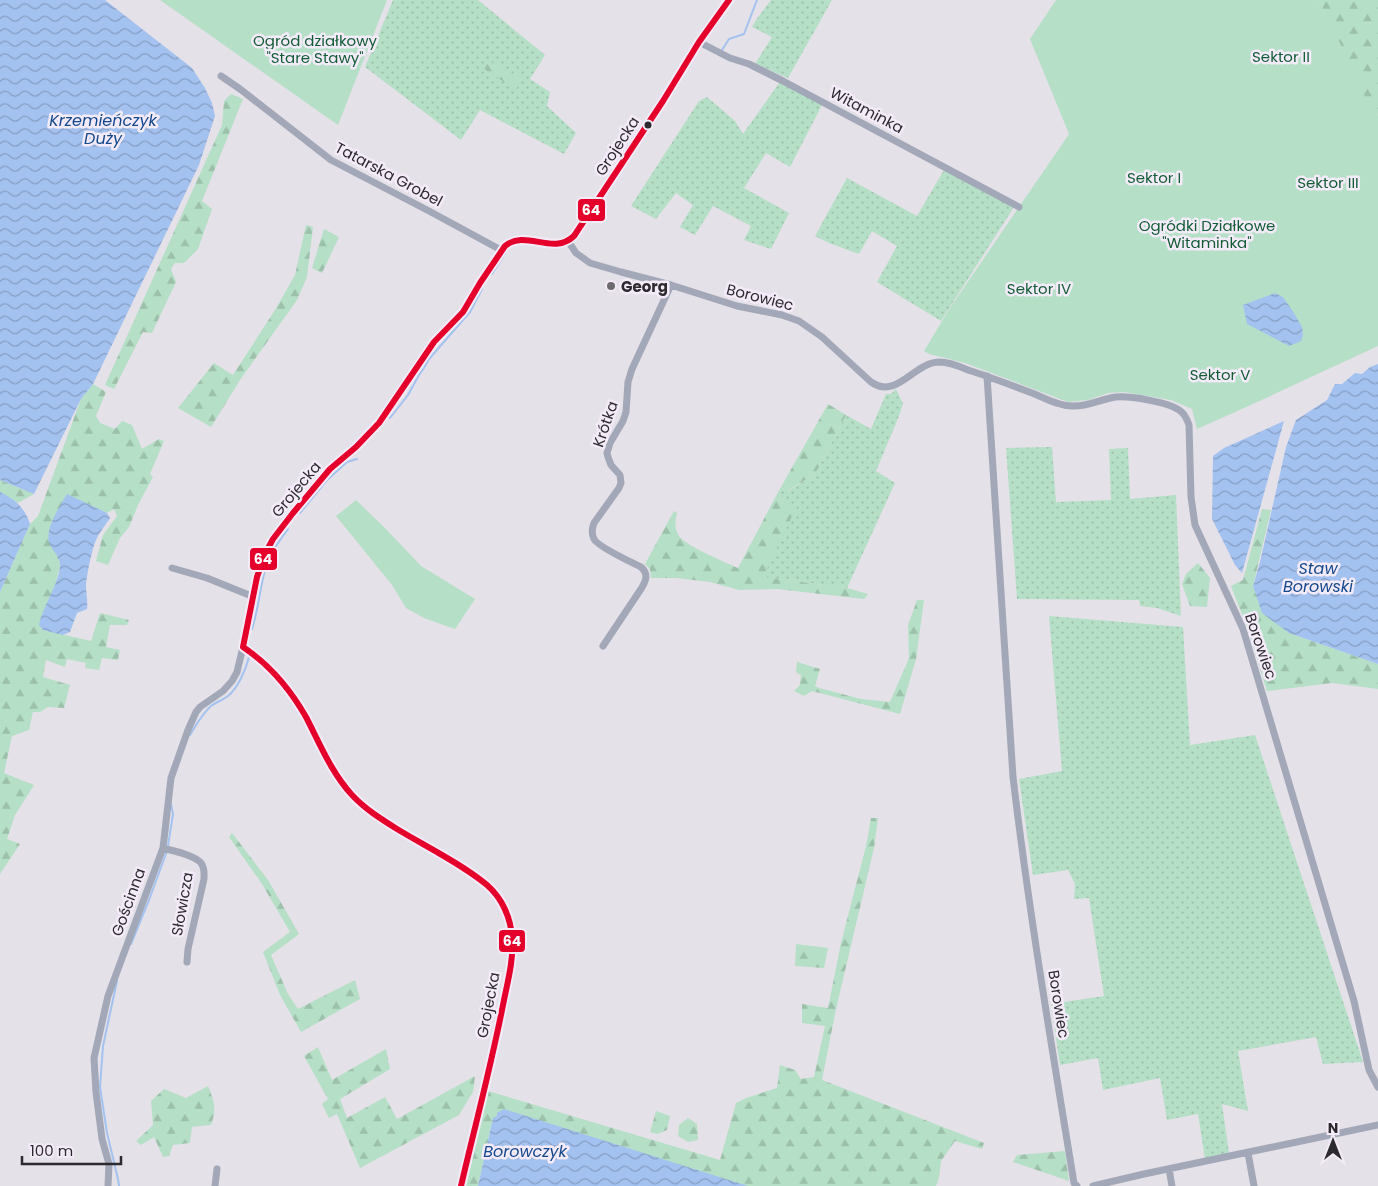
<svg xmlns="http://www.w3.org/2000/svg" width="1378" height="1186" viewBox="0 0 1378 1186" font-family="Poppins,sans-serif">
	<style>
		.grass { fill: url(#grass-dots) }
		.forest { fill: url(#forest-firs) }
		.garden { fill: #b5dfc6 }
		.water { fill: url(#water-waves) }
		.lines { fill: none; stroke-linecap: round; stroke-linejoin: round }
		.stream { stroke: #a4c2f0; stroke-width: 2 }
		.minor { stroke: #a2a8b8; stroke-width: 7 }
		.bus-1-casing { stroke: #f4ebf8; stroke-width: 10 }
		.bus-1 { stroke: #e4002b; stroke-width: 6 }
		.bus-dot { fill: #2d2a2f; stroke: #f4ebf8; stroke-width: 2 }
		.poi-dot { fill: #6d6a70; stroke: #f4ebf8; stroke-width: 2 }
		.labels { text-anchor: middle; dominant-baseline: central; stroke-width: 5; stroke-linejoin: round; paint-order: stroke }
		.park-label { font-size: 15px; fill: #125c36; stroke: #f4ebf8 }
		.street-label { font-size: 15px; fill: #2d2a2f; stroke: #f4ebf8 }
		.poi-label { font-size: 15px; font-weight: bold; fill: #2d2a2f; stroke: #f4ebf8; text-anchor: start }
		.water-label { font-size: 16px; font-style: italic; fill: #13488d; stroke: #f4ebf8 }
		.line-badge { stroke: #f4ebf8; stroke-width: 2 }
		.badge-label { font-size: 14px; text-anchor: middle; font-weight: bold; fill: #fff }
	</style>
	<defs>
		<pattern id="grass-dots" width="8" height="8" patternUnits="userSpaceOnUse" patternTransform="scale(1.25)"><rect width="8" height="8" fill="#b5dfc6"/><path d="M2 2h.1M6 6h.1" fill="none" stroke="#9cc0aa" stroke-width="1.8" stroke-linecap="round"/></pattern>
		<pattern id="forest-firs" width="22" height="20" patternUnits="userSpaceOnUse" patternTransform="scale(1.25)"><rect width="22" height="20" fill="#b5dfc6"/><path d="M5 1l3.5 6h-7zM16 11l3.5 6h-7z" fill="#9cc0aa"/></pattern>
		<pattern id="water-waves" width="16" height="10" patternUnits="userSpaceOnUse" patternTransform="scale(1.25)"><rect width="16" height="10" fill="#a4c2f0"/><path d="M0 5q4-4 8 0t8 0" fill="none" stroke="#869ec3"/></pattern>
	</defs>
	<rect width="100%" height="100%" fill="#e5e1e8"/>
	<path class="grass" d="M393 0H478L545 55 530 79 550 92 547 106 576 133 564 154 480 110 461 140 365 67Z
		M771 0H832L788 78 755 64 772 37 752 27 756 20Z
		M780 82 822 105 790 167 766 153 744 188 789 213 771 249 744 240 751 226 713 206 695 235 680 227 693 205 676 193 656 219 631 206 699 101 707 97 735 121 743 134Z
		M944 170 1014 207 941 321 877 282 897 246 872 231 859 254 829 243 815 236 847 178 917 216Z
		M896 389 903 404 899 416 876 471 895 483 847 588 762 577 796 506 776 496 781 487 788 491 815 474 846 415 871 429 886 394H891Z
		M1052 447 1056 502 1111 500 1109 449 1128 448 1130 499 1176 495 1181 616 1157 608 1140 606 1139 600 1017 599 1006 448Z
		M1049 616 1183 627 1190 745 1255 735 1363 1062 1323 1064 1316 1037 1238 1051 1248 1111 1222 1104 1229 1153 1205 1159 1198 1114 1167 1120 1160 1078 1103 1090 1098 1058 1060 1065 1051 1004 1104 996 1089 898 1074 899 1075 884 1068 870 1033 875 1019 779 1062 771Z"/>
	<path class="forest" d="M1319 0H1378V115L1365 99Z
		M487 60 521 78 516 90 483 68Z
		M231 94 243 99 202 201 212 209 198 249 184 263H175L171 269 176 282 152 333 143 332 114 389 105 385 222 125 224 101Z
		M306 225 313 227 307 277 297 300 240 380 211 427 178 408 214 363 233 375 275 310 295 275Z
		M324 229 339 237 322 273 312 268Z
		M93 384 106 392 96 416 100 423 115 429 122 421 132 425 142 449 159 439 164 441 150 474 153 477 138 505 129 527 120 538 108 565 96 561 103 535 117 516 114 509 107 513 67 495 50 544 59 557 60 567 43 630 91 641 100 613 129 620 127 625H110L106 647 120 650 118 660 102 658 99 670 85 668 86 663 67 659 65 667 46 660 43 677 70 685 64 708 48 707 40 712H33L29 730 12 736 4 773 34 785 15 815 7 839 20 844 0 874V592L30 524 38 516 81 399Z
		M828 404 846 415 815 474 787 491 781 487Z
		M0 480 34 494 18 503 0 492Z
		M776 496 797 506 763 577 847 588 868 594 864 599 777 589 739 590 710 582 676 578H651L650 569 645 564 674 511 677 513C675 522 674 528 679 536 684 545 727 563 738 568Z
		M1262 509 1271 510 1253 586 1289 633 1378 664V689L1332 683 1267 691 1247 627 1231 586 1243 580Z
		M1198 563 1210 578 1207 607 1190 606 1182 584 1186 574Z
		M917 600H924L916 659 900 714 812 691 804 696 794 691 800 685 801 675 796 672 797 662 820 669 815 686 819 688 861 699 890 702 909 658 908 625Z
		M871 818H878L874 848 836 1009 822 1080 984 1143 982 1149 955 1141 941 1161 939 1178 936 1186H744L493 1118 478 1186H466L488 1091 720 1160 736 1103 746 1098 777 1088 780 1065 795 1070 801 1079 814 1077 825 1026 802 1023V1004L828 1008 841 943 866 846Z
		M232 833 268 880 299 934 271 955 288 994 298 1009 355 980 360 999 301 1032 280 995 263 952 290 932 262 884 229 837Z
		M796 944 828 948 824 968 795 966Z
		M318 1047 332 1080 386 1049 390 1069 340 1099 347 1118 385 1097 397 1119 475 1076 473 1092 459 1115 360 1168 337 1114 329 1118 322 1104 328 1099 304 1056Z
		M208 1086C214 1101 217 1109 211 1125L192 1127 190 1143 173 1145 169 1156 163 1157 154 1137 141 1145 136 1141 153 1125 151 1101 164 1089 186 1098Z
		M656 1111 670 1116 667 1130 657 1134 650 1132Z
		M688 1118 697 1124 698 1140 688 1142 678 1136 679 1125Z
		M1065 1151 1069 1181 1013 1162 1017 1155Z"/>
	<path class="garden" d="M160 0H387L338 125Z
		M1056 0H1319L1363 91 1365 98 1378 115V346L1253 404 1197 429 1192 409 1171 400 1124 392 1108 393 1088 400 1068 402 965 363 929 354 924 351 950 308 1069 134 1030 39Z
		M356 500 385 528 421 566 475 599 455 629 424 618 406 608 392 585 336 516Z"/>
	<path class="water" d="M0 0H105L192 68 205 88 212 103 215 116 199 165 93 384 81 399 34 494 0 480Z
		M1275 293 1283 297 1294 313 1302 327 1303 335 1301 341 1289 346 1247 324 1243 305Z
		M1378 364V664L1289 633 1262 613 1253 586 1260 562 1286 447 1296 420 1327 400 1335 384H1342L1355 373 1362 374 1370 367Z
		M1284 421 1242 573 1235 565 1212 519 1213 456 1224 448Z
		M0 492C15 499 25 508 30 524L0 592Z
		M67 494 107 513 110 518C106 525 100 531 97 538 92 547 87 575 86 585 86 593 88 601 87 609L77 613 70 632 63 635 43 630 39 625C43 606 59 583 60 566 60 556 54 553 50 545 43 531 60 506 67 494Z
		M504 1109 748 1186H478L493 1118 497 1116V1113Z"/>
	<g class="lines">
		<path class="stream" d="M722 50 729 39 744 34 757 0
			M492 274 506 252
			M390 418 408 395 419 375 424 368 429 359 470 312 482 289
			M300 513 326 481 347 462 357 459
			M252 629C259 607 260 585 267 563 271 551 281 539 288 529
			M190 735C196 725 202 714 211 706 216 702 223 700 228 696 238 688 246 669 249 657
			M168 846 173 814 171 804
			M131 944 149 900 167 851
			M117 981 103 1046 100 1087 107 1133 118 1179 119 1186"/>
		<path class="minor" d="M699 42 730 58 749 64 783 81 1019 207
			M221 76 240 89 331 160 429 211 501 250
			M568 241 576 253 590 263 621 272 671 285 737 306 782 315 799 321 822 337 871 382C897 400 913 363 939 362 949 362 959 366 968 370 990 377 1011 385 1032 393 1045 398 1058 406 1072 406 1087 407 1101 399 1116 397 1130 396 1168 402 1179 410 1184 413 1187 419 1189 425L1191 497 1195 525 1243 629 1354 1001 1369 1070 1378 1087
			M987 376 1013 777C1029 913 1052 1048 1074 1183L1077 1186
			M172 568 207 578 254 597
			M603 646 641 589C646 581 649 574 641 567 631 562 598 547 594 539 591 533 592 528 594 523L619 488 621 483 620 475 611 465 608 457 607 453 610 443 623 421 626 412 628 382 632 369 671 285
			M163 848C173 851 195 855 201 863 205 868 204 874 204 879L188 949 187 962
			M1248 1153 1254 1186
			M1169 1169 1172 1186
			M108 1186 109 1164 102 1139 96 1092 94 1058 108 996 163 848 171 778 188 730 196 712 200 707 223 691 232 681 237 672 243 647
			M215 1186 217 1169
			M461 1186C475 1126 491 1066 503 1005 507 984 514 960 512 938 511 918 502 898 487 885 462 864 425 846 397 829 381 819 365 809 352 795 331 772 320 744 306 717 290 689 270 665 243 647L257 577 265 554 273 539 293 513 330 469 356 447 379 423 434 342 463 312 480 283 505 246C526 229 553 256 574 236L663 101 699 42 729 0
			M1093 1186 1144 1174 1378 1125"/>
		<g class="bus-1-casing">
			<path id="bus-1" d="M461 1186C475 1126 491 1066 503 1005 507 984 514 960 512 938 511 918 502 898 487 885 462 864 425 846 397 829 381 819 365 809 352 795 331 772 320 744 306 717 290 689 270 665 243 647L257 577 265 554 273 539 293 513 330 469 356 447 379 423 434 342 463 312 480 283 505 246C526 229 553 256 574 236L663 101 699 42 729 0"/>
		</g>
		<use href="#bus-1" class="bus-1"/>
	</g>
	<circle class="bus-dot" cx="648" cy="125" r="4.5"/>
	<circle class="poi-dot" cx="611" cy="286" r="5"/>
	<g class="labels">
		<g class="park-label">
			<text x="315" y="40">Ogród działkowy<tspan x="315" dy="17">"Stare Stawy"</tspan></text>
			<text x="1281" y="56">Sektor II</text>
			<text x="1154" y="177">Sektor I</text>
			<text x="1328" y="182">Sektor III</text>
			<text x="1207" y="225">Ogródki Działkowe<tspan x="1207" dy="17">"Witaminka"</tspan></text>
			<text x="1039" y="288">Sektor IV</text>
			<text x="1220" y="374">Sektor V</text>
		</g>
		<g class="street-label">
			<text transform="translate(867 110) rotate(28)">Witaminka</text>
			<text transform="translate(617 146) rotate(-57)">Grojecka</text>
			<text transform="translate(389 174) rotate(28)">Tatarska Grobel</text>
			<text transform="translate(760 297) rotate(14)">Borowiec</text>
			<text transform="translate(605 424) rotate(-71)">Krótka</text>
			<text transform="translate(296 489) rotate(-50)">Grojecka</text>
			<text transform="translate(1261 646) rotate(71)">Borowiec</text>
			<text transform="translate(128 902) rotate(-70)">Gościnna</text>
			<text transform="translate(182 904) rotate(-80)">Słowicza</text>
			<text transform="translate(1059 1004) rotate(81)">Borowiec</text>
			<text transform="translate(488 1005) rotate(-79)">Grojecka</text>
		</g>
		<g class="poi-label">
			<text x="621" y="286">Georg</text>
		</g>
		<g class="water-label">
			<text x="103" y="120">Krzemieńczyk<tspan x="103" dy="18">Duży</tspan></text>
			<text x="1318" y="568">Staw<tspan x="1318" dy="18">Borowski</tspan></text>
			<text x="525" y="1151">Borowczyk</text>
		</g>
	</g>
	<g class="line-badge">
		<rect x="577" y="198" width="29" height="24" rx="5" fill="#e4002b"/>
		<rect x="249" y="547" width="29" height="24" rx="5" fill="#e4002b"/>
		<rect x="498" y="929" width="28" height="24" rx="5" fill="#e4002b"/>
	</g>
	<g class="badge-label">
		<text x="591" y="215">64</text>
		<text x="263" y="564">64</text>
		<text x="512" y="946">64</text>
	</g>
	<g transform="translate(1333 1141)" stroke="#f4ebf8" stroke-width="4" paint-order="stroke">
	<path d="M0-4L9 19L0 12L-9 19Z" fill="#2d2a2f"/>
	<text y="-8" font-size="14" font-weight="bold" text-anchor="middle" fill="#2d2a2f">N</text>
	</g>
	<path d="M22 1156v8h99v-8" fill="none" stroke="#2d2a2f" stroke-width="2.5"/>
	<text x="30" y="1156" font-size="15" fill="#2d2a2f" stroke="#f4ebf8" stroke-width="4" paint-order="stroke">100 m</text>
</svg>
